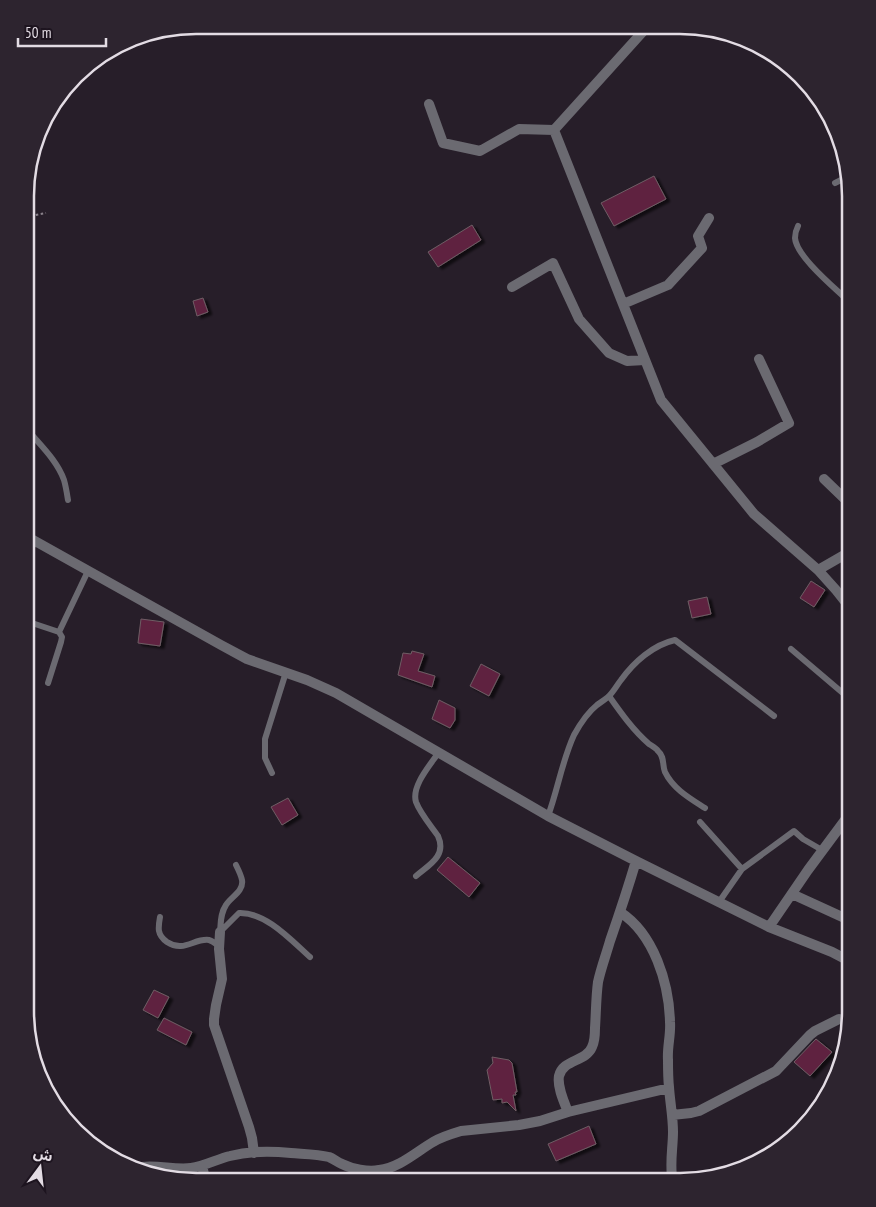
<svg xmlns="http://www.w3.org/2000/svg" width="876" height="1207" viewBox="0 0 876 1207" font-family="'PT Sans Narrow','Noto Sans Arabic',sans-serif">
	<style>
		.building { fill: #5e2241; stroke: #6f5d64; filter: url(#shadow) }
		.lines { fill: none; stroke-linecap: round; stroke-linejoin: round }
		.path { stroke: #89818a; stroke-width: 2; stroke-dasharray: 2.5 2.5; stroke-linecap: butt }
		.service { stroke: #6b6a71; stroke-width: 6 }
		.minor { stroke: #6b6a71; stroke-width: 10 }
		.rim { fill: none; stroke: #e3dce4; stroke-width: 2.5 }
	</style>
	<defs>
		<filter id="shadow"><feDropShadow dx="4" dy="2.5" stdDeviation="1" flood-color="#0009"/></filter>
	</defs>
	<rect width="100%" height="100%" fill="#271e29"/>
	<path class="building" d="M654 176 666 199 614 226 601 203Z
		M472 225 481 240 438 267 428 252Z
		M203 298 208 312 197 316 193 301Z
		M811 581 825 590 814 607 800 598Z
		M707 597 711 614 692 618 688 601Z
		M141 619 164 622 160 646 138 643Z
		M412 651 424 654 418 671 435 676 432 687 398 675 403 653 411 654Z
		M481 664 500 674 489 696 470 686Z
		M439 700 455 708V720L450 728 432 719Z
		M288 798 298 815 282 825 271 807Z
		M448 857 480 883 469 897 437 870Z
		M154 990 169 997 158 1018 143 1010Z
		M164 1018 192 1032 186 1045 157 1030Z
		M816 1039 832 1052 810 1076 794 1062Z
		M492 1057 509 1060 512 1063 517 1092H515L516 1095H513L516 1111 507 1102 502 1103V1099L493 1100 487 1070 493 1063Z
		M589 1126 596 1144 556 1161 548 1144Z"/>
	<g class="lines">
		<path class="path" d="M154 40 156 32
			M26 217 46 213"/>
		<path class="service" d="M835 183 847 177
			M798 226C796 230 795 234 795 238 796 255 830 284 843 296L851 287
			M26 428C39 444 57 460 64 480 66 487 67 494 68 500
			M26 560 35 541
			M26 621 59 632
			M791 649 851 700
			M48 683 61 642 62 637 59 632 88 571
			M609 696C621 713 633 730 649 744 652 746 656 748 658 751 665 757 662 765 665 772 673 789 691 799 705 808
			M272 773 265 758V739L286 672
			M548 816C558 789 562 761 574 735 580 724 587 713 597 705 601 702 606 699 609 696 614 691 617 685 621 680 634 662 653 645 675 640L774 716
			M700 822 742 869
			M416 876C429 865 447 856 438 836 431 826 420 813 416 802 411 786 431 764 439 752
			M719 902 742 869 794 831 803 839 822 850
			M160 917C158 928 157 935 167 942 184 953 194 938 209 940 213 941 216 944 219 946
			M220 932 239 913C266 912 291 940 310 957
			M220 932C221 923 220 914 226 905 231 897 244 891 242 880 241 875 238 869 236 865"/>
		<path class="minor" d="M429 104 443 143 480 151 519 129 554 130 648 26
			M554 130 661 400 754 514 818 570 836 590 851 609
			M512 287 553 263 579 319 609 353 627 361 645 360
			M623 304 668 285 702 248 698 236 709 218
			M713 464 757 442 789 423 759 359
			M824 479 851 505
			M26 536 221 645 247 659 307 680 336 693 548 816 636 861 769 927 832 952 851 962
			M818 570 851 551
			M792 894 851 921
			M620 912C654 934 669 983 670 1022 671 1035 667 1047 668 1060 668 1069 668 1078 669 1087 670 1102 673 1117 673 1132 673 1148 669 1167 673 1182
			M769 927 808 870 851 812
			M220 932 219 949 222 979 216 1005 214 1019V1025L249 1127 252 1138 254 1153
			M568 1112C564 1102 557 1087 559 1076 563 1059 586 1062 592 1047 595 1041 595 1034 595 1028 596 1013 596 997 598 982 601 968 606 955 610 941 619 915 628 888 636 861
			M672 1115 691 1113 699 1111 776 1071 810 1035 815 1031 839 1019
			M202 1166 204 1174 208 1181
			M142 1167C158 1165 175 1170 191 1168 205 1166 217 1159 230 1156 249 1151 272 1151 291 1153 303 1154 317 1154 329 1157 334 1159 337 1162 342 1164 352 1169 368 1172 379 1170 399 1168 416 1152 433 1142 441 1137 451 1134 461 1131L519 1125 540 1121 568 1112 669 1088"/>
	</g>
	<path d="M0 0H876V1207H0ZM196 34H680A162 162 0 0 1 842 196V1011A162 162 0 0 1 680 1173H196A162 162 0 0 1 34 1011V196A162 162 0 0 1 196 34Z" fill="#2d242f" fill-rule="evenodd"/>
	<path class="rim" d="M196 34H680A162 162 0 0 1 842 196V1011A162 162 0 0 1 680 1173H196A162 162 0 0 1 34 1011V196A162 162 0 0 1 196 34Z"/>
	<g transform="translate(40 1167) rotate(15)" stroke="#1d141f" stroke-width="4" paint-order="stroke">
	<path d="M0-4L9 19L0 12L-9 19Z" fill="#e3dce4"/>
	<text y="-8" font-size="14" font-weight="bold" text-anchor="middle" fill="#e3dce4">ش</text>
	</g>
	<path d="M18 38v8h88v-8" fill="none" stroke="#e3dce4" stroke-width="2.5"/>
	<text x="25" y="38" font-size="15" fill="#e3dce4" stroke="#1d141f" stroke-width="4" paint-order="stroke">50 m</text>
</svg>
